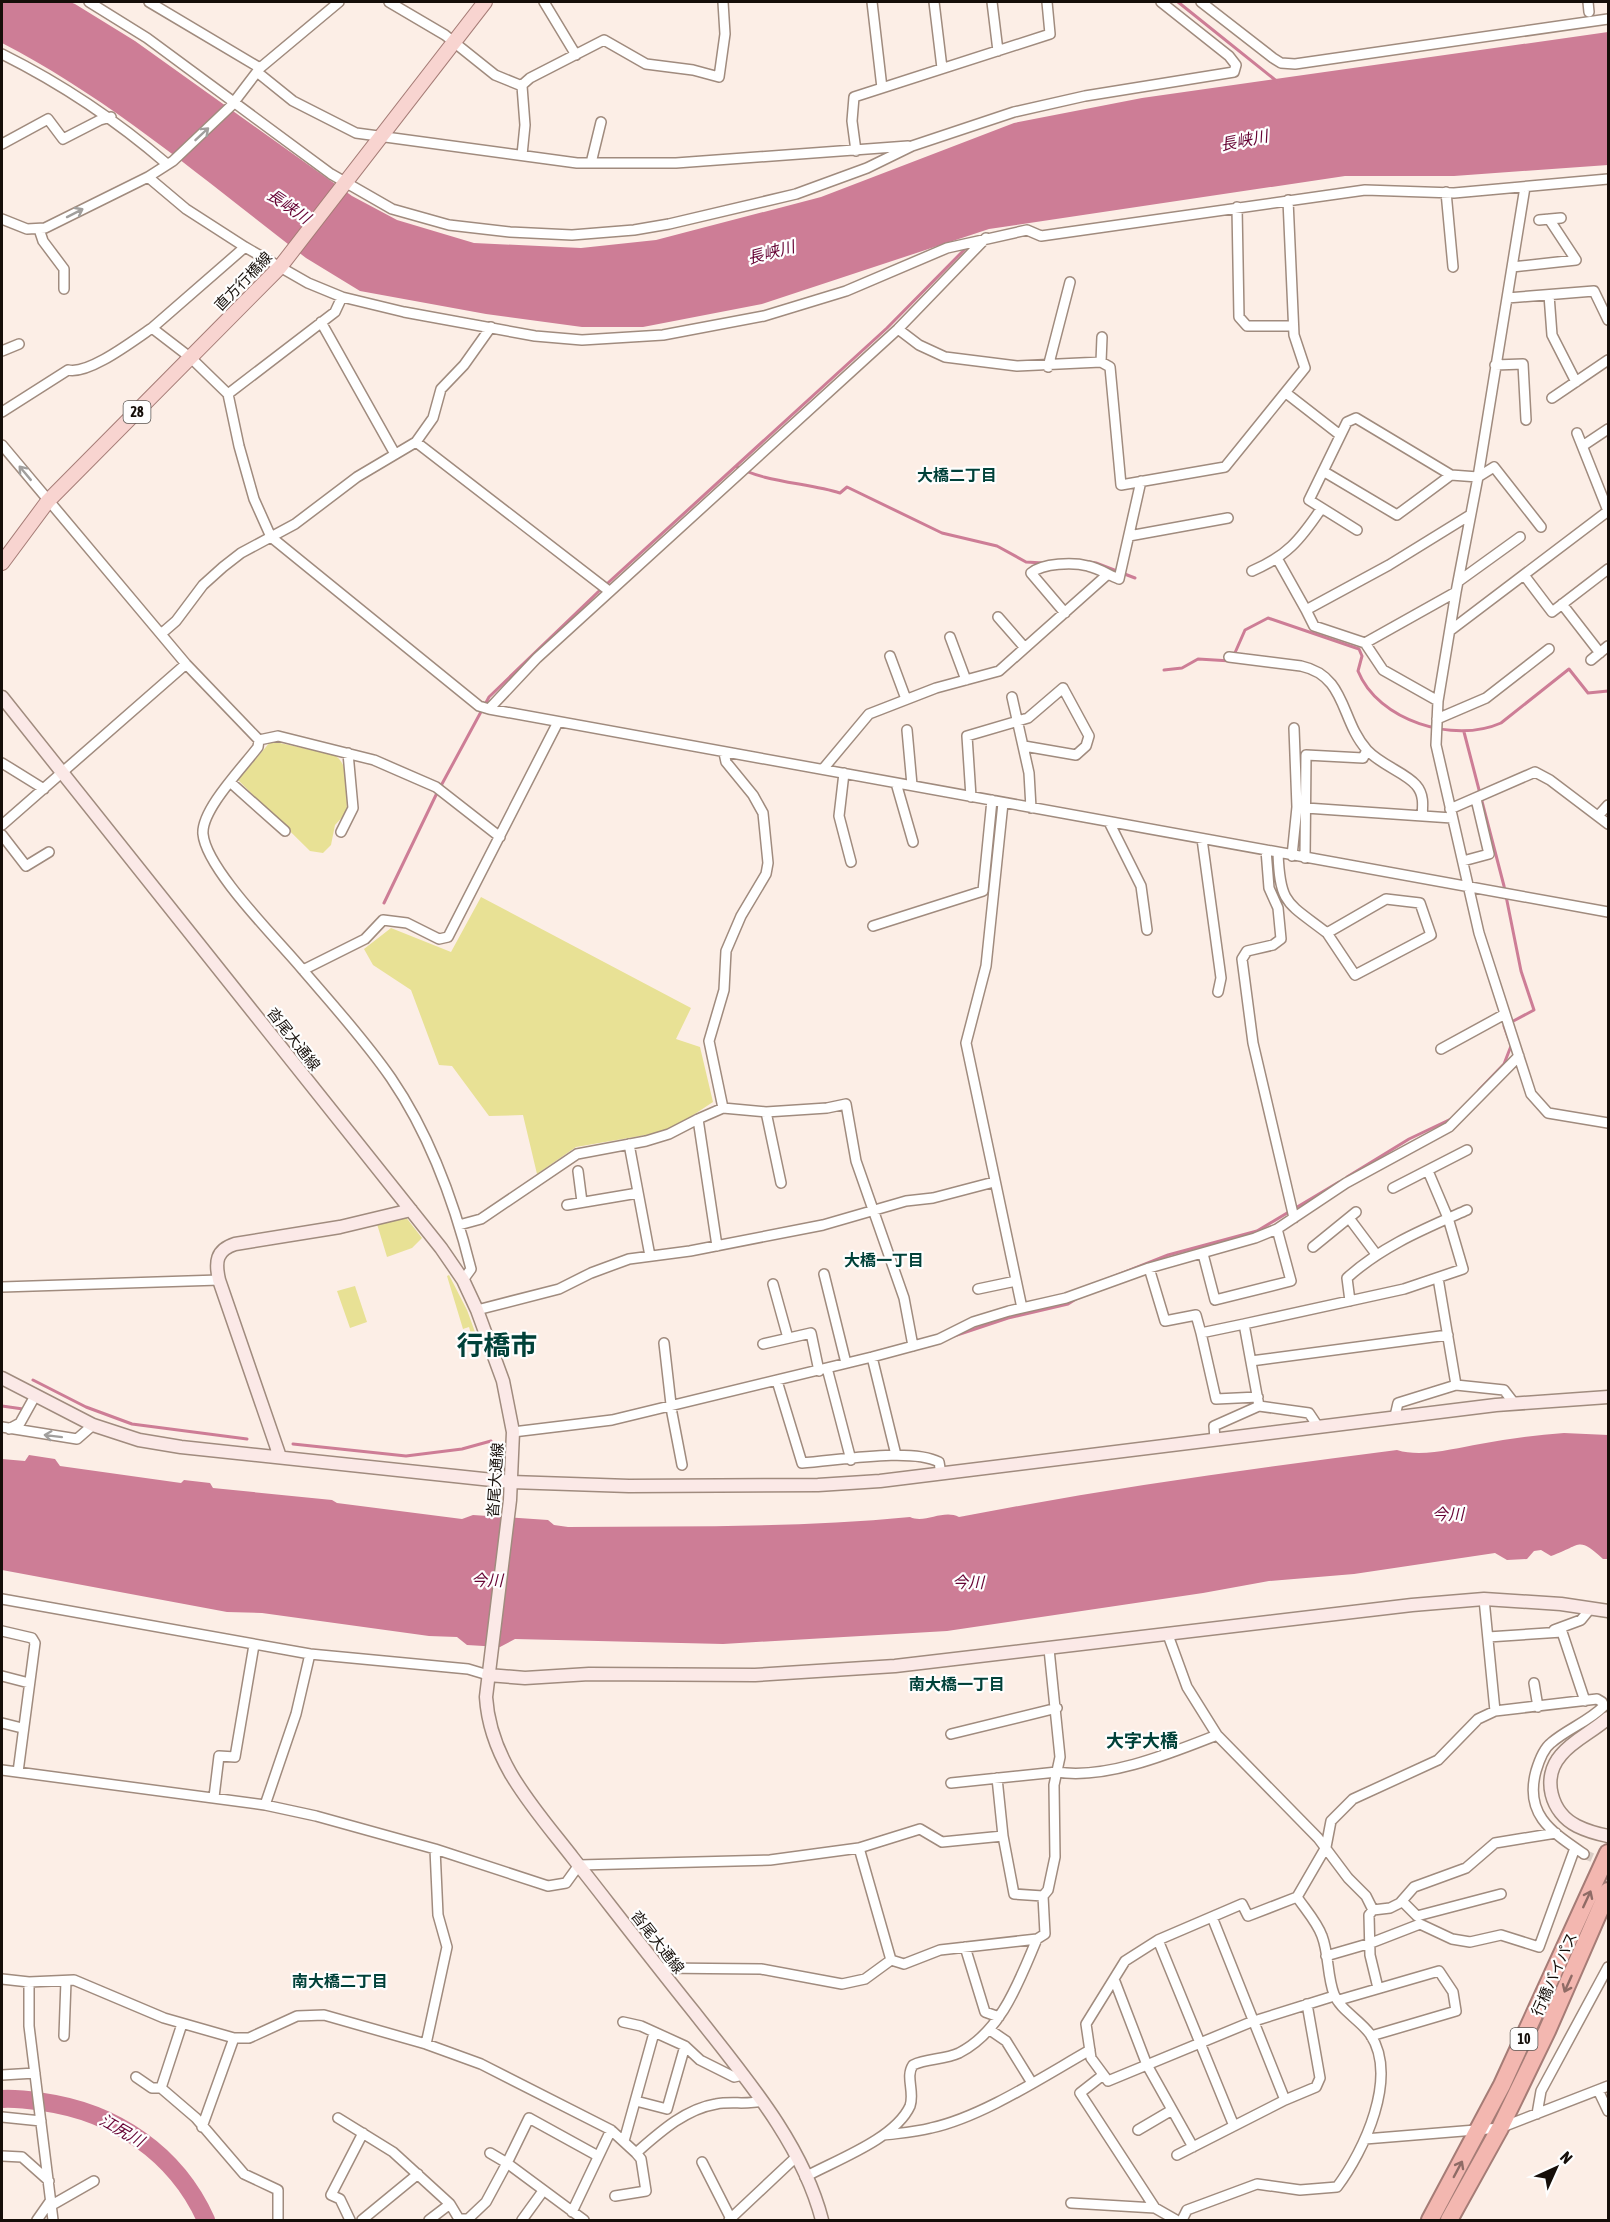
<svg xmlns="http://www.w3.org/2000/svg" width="1610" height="2222" viewBox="0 0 1610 2222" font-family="'Asap Condensed','Noto Sans JP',sans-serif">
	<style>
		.green { fill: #e8e195 }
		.water { fill: #cd7d96 }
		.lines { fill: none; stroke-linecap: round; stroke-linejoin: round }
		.stream { stroke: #cd7d96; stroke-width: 3 }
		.river { stroke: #cd7d96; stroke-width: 18 }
		.street-tunnel { stroke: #d9ccc5; stroke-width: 9; stroke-dasharray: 9 4.5; stroke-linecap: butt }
		.street-casing { stroke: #a08b7e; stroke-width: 12 }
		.secondary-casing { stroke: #a08b7e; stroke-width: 15 }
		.primary-casing { stroke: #a57c76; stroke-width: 16 }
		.highway-casing { stroke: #a57c76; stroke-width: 20 }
		.street { stroke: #fff; stroke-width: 9 }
		.secondary { stroke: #fbe9e7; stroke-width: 12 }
		.primary { stroke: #f8d4d0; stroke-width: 14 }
		.highway { stroke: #f3b7b0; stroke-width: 16 }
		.oneway { stroke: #a19f9d }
		.oneway2 { stroke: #8f6b65 }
		.labels { text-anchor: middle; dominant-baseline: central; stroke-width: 4.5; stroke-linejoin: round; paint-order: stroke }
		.shield { fill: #fefefe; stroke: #5b5652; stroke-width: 1.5 }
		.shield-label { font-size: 14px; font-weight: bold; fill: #150e09 }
		.street-label { font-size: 15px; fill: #150e09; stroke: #fefefe }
		.water-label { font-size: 16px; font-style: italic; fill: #660233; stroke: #fefefe }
		.neighbourhood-label { font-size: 16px; font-weight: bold; fill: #004139; stroke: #fefefe }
		.quarter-label { font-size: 18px; font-weight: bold; fill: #004139; stroke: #fefefe }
		.town-label { font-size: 27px; font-weight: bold; fill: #004139; stroke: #fefefe }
	</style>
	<rect width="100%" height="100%" fill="#fceee6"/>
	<path class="green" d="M271 741 334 755C351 764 346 794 347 812L335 825 331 845 323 853 310 851 238 780Z
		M481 897 691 1008 676 1039 700 1047 713 1102 669 1131 576 1147 537 1174 523 1115 489 1116 452 1066 439 1065 411 990 373 965 364 949 391 928 451 952Z
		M405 1216 422 1238 412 1248 387 1257 377 1224Z
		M449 1275 467 1310 475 1332 471 1334 469 1327 463 1329 447 1276Z
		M355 1286 367 1322 350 1328 337 1291Z"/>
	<path class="water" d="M2 2H70L75 4 135 41 352 196 397 220 474 243 581 248 656 240 821 197 1014 123 1142 98 1608 32V165L1454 176H1345L989 229 762 304 643 327H582L486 314 360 291 306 258C207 182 112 100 2 43Z
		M1564 1433 1608 1435V1559H1603C1577 1535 1581 1546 1551 1556L1541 1550 1534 1551 1527 1559 1507 1560 1495 1553 1354 1574 1269 1581 1203 1593 947 1631 723 1644 515 1639 500 1647 467 1645 457 1637 429 1636 262 1613 227 1612 2 1570V1459L25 1461 29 1455 55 1459 60 1466 181 1483 184 1480 210 1483 213 1488 332 1500 337 1503 462 1519 473 1515 548 1520 554 1525 568 1527C682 1526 796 1528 910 1517 925 1524 943 1509 959 1517 1104 1489 1250 1469 1397 1450 1422 1458 1455 1448 1480 1444 1508 1439 1536 1435 1564 1433Z"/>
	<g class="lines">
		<path class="stream" d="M1178 2 1279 83
			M736 466C762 482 809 483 840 493L847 487 942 533 997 546 1026 562 1043 563
			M1074 560 1096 563 1135 578
			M1234 655 1245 630 1268 618 1359 649 1362 656 1358 671C1378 721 1454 744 1501 723L1569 669 1588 693 1608 691
			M1164 670 1182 668 1198 659 1231 661
			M1464 732 1504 886 1521 971 1534 1010 1504 1026 1509 1040
			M384 903 436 795 489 697 598 592 887 328 968 246
			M1479 1090 1504 1064 1511 1046
			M1347 1177 1409 1139 1451 1119
			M1092 1285 1168 1255 1257 1231 1339 1182
			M954 1336 1008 1318 1068 1304 1076 1299
			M33 1380 86 1407 132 1424 247 1439
			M2 1406 23 1409
			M293 1444 406 1456 462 1449 491 1441"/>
		<path class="river" d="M2 2099C15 2098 29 2100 43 2102 114 2112 176 2153 206 2220"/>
		<path class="street-tunnel" d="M1584 1854 1607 1864"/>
		<g class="street-casing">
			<path id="street" d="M89 2 147 38 331 174 392 209 449 225 510 232 572 235 634 230 669 224 796 194 867 168 912 146 1014 112 1085 96 1234 72 1236 65 1229 56 1161 2
				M149 2 260 68
				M389 2 445 35 495 75 522 86 525 125 522 155
				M544 2 576 55
				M872 2 882 88
				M934 2 942 68
				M992 2 998 51
				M1201 2 1273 58 1281 63 1295 64 1608 19
				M1588 2 1589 12
				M2 54C62 84 116 120 167 164
				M257 72 293 101 356 133 577 163H676L908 146
				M521 86 530 78 604 40 646 64 693 70 719 77 725 34 723 2
				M2 144 48 119 63 139 100 120 111 117
				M856 151 852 121 854 97 1050 34 1047 2
				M591 163 601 122
				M148 177 186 209 245 247 308 283 342 297 404 312 535 336 582 340 663 335 764 316 846 291 947 248 1027 230 1041 236 1365 190 1454 193 1608 179
				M1525 187 1478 477 1456 592 1438 701 1436 745 1479 933 1531 1094 1548 1113 1608 1123
				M1446 192 1453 267
				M1237 207 1239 317 1247 326H1293
				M2 219 27 229 45 228 148 177 173 161 231 106 260 68 339 2
				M1539 220 1561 218
				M39 229 43 241 64 269V289
				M245 247 152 328 191 358 228 394 239 446 254 499 271 537 479 706 489 709 1608 912
				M1512 267 1576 260 1549 219
				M1549 295 1552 335 1576 382
				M1507 298 1594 291 1608 320
				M321 322 395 454
				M898 329 919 345 945 357 1017 366 1101 362 1110 367 1121 485 1225 467 1305 368 1294 335 1288 200
				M2 351 19 344
				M1101 362 1102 337
				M1495 365 1523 364 1526 420
				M1048 367 1070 282
				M1286 393 1340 435
				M228 394 335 312 342 297
				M1552 398 1608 360
				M2 412 68 370C89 375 134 340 152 328
				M1577 433 1608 511
				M416 442 609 591
				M2 445 186 664 259 740
				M1584 445 1608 429
				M1323 471 1397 515 1451 475 1478 477 1494 467 1541 527
				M1357 530 1309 500 1347 422 1356 418 1451 475
				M1129 536 1228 518
				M1278 560 1306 610
				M1252 571C1287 556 1300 540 1321 509
				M1524 575 1552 612 1608 569
				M1459 581 1520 537
				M1456 592 1365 643 1314 626 1306 610 1389 565 1470 515
				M1562 604 1600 653
				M1065 613 1031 573C1043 563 1073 562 1088 566 1098 568 1109 575 1119 579L1141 481
				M998 617 1025 648
				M1451 630 1608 511
				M161 634 176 621 203 585 223 567 241 553 295 524 357 477 416 442 433 418 441 389 464 365 491 327
				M950 637 966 680
				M1365 643 1383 670 1438 701
				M890 656 906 699
				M1229 657 1301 666C1347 676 1340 720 1367 750 1381 765 1406 773 1416 785 1424 794 1423 805 1422 816
				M1591 660 1608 646
				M1012 697 1029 773 1031 808
				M489 709 537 658 898 329 986 238
				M1437 719 1486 698 1549 649
				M907 730 912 785
				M259 740 258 747C243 767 201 810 203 834 206 869 278 940 302 969 332 1004 364 1039 391 1078 430 1135 454 1201 471 1269L463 1280
				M259 740 278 736 374 760 436 787 500 837
				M2 763 44 789
				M823 769 869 714 936 688 999 671 1108 574
				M844 773 839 816 851 862
				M230 782 285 831
				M896 783 913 842
				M971 797 967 736 1028 718 1063 688 1089 736 1086 746 1076 755 1024 746
				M1003 803 986 966 966 1043 1022 1308
				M1306 808 1452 818
				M1450 809 1535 772 1550 780 1608 824
				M1598 816 1608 805
				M1109 822 1141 886 1147 930
				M2 825 186 664
				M341 832 353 808 348 753
				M2 835 26 866 49 852
				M1202 839 1221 978 1218 992
				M1266 850 1269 888 1278 908 1281 939 1273 945 1247 951 1242 959 1253 1043 1294 1218
				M1278 853C1280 905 1287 902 1327 933L1386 899 1420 903 1431 935 1355 975 1327 933
				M1292 856 1297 807 1294 728
				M1305 858 1306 755 1363 758 1367 750
				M1463 861 1489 854 1476 799
				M873 926 983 891 992 800
				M303 970 365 939 383 920 407 923 439 939 448 937 557 724
				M1441 1049 1505 1014
				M723 1108 709 1041 724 990 726 951 741 916 766 874 768 863 763 813 753 795 726 762 724 753
				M766 1112 781 1183
				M629 1144 650 1256
				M578 1171 582 1202
				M1393 1188 1467 1150
				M567 1205 638 1193
				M1349 1218 1376 1254
				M459 1225 481 1219 577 1154 646 1141 669 1134 698 1119
				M717 1246 698 1119 723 1108 766 1112 827 1108 846 1104 856 1161 904 1298 913 1346
				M1313 1247 1356 1212
				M1203 1254 1215 1300 1291 1281 1277 1229
				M1149 1268 1165 1321 1196 1315 1201 1333
				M824 1274 846 1363
				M1438 1278 1456 1385
				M773 1284 788 1338
				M2 1287 219 1280
				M978 1289 1016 1281
				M1350 1301 1347 1278C1382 1246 1424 1229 1467 1210
				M477 1310 559 1289 591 1273 629 1259 690 1251 823 1225 906 1201 933 1198 994 1182
				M1244 1324 1201 1333 1216 1399 1258 1397
				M664 1343 672 1413 682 1465
				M763 1344 811 1333 819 1371
				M872 1357 896 1455
				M1251 1361 1448 1335
				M827 1368 851 1460
				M777 1381 802 1463C836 1461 910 1447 939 1462L941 1474
				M1259 1406 1309 1413 1317 1425
				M1395 1416 1398 1403 1456 1385 1504 1390 1514 1403
				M2 1427 77 1439 93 1425
				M9 1429 20 1423 35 1396
				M513 1432 612 1420 872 1357 939 1339 973 1322 1009 1311 1066 1298 1149 1268 1255 1238 1277 1229 1346 1183 1449 1127 1519 1056
				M1215 1439 1214 1426 1259 1406 1244 1324 1404 1289 1463 1269 1448 1218 1428 1171
				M2 1599 310 1654 468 1669 488 1675
				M1484 1599 1495 1711
				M1554 1630 1581 1620 1590 1609
				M2 1631 32 1638 35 1643 18 1772
				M1168 1635 1187 1687 1217 1735 1318 1838 1348 1878 1366 1896 1373 1910 1369 1915 1370 1955 1378 1988
				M1488 1637 1562 1632 1585 1701
				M2 1676 29 1683
				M1534 1683 1538 1707
				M2 1723 22 1728
				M951 1734 1057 1708
				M2 1770 265 1805 316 1816 435 1849 548 1886 566 1883 579 1865 770 1860 859 1848
				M997 1778 1003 1836 1014 1894 1043 1896
				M951 1783 1057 1772C1106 1780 1171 1753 1217 1735
				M214 1797 219 1756 235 1757 254 1645
				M265 1805 296 1714 310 1654
				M1003 1836 942 1842 920 1829 859 1848 891 1960 904 1964 940 1950 1037 1939 1045 1934 1043 1896 1048 1890 1055 1857 1054 1785 1060 1757 1049 1649
				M1402 1901 1417 1916 1501 1894
				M1373 1910 1390 1908 1400 1903 1414 1887 1466 1868 1495 1843 1556 1833
				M1158 1940 1234 2126
				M965 1947 985 2012 999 2017
				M1326 1956 1371 1943 1420 1924 1452 1939 1470 1942 1501 1935 1539 1947 1575 1848
				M658 1968 761 1969 842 1984 865 1979 891 1960
				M2 1979 29 1982 74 1980 164 2018 234 2038H249L297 2016 324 2015 426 2044 481 2064 611 2130 636 2153C659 2133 685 2109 716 2104 731 2101 747 2105 762 2101
				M1114 1979 1147 2065 1193 2147
				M29 1982V2026L53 2220
				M1334 1996 1251 2022 1108 2081 1091 2058 1086 2024 1125 1961 1158 1940 1242 1904 1248 1916 1297 1897 1326 1847 1331 1821 1353 1799 1438 1760 1478 1719 1495 1711 1597 1699 1602 1702 1604 1706C1588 1722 1567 1729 1551 1743 1543 1749 1539 1761 1536 1771 1524 1815 1552 1832 1584 1854
				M1339 2000 1439 1971 1453 1992 1456 2011 1371 2036
				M623 2022 641 2026 685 2046 700 2060 734 2077 743 2075
				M182 2024 161 2088 196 2118 244 2174 278 2190V2220
				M990 2030 1006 2041 1032 2083
				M64 2036 66 1981
				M426 2044 447 1947 438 1915 435 1849
				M2 2075 35 2073
				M1103 2075 1080 2093 1155 2208 1176 2220
				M136 2077 152 2088H161
				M1598 2090 1608 2111
				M1285 2100 1316 2087 1320 2078 1307 2004
				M636 2101 667 2109 685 2046
				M1537 2114 1541 2091 1608 1967
				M2 2117 41 2121
				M338 2118 393 2152 450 2204 429 2220
				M202 2127 234 2038
				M1138 2130 1172 2110
				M884 2135C900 2133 916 2132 931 2128 982 2117 1044 2076 1090 2050
				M1365 2139 1500 2128 1608 2086
				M624 2141 654 2033
				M490 2153 507 2163 529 2118 598 2156
				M1177 2155 1285 2100 1212 1917
				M2 2156 22 2157 49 2181
				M702 2162 731 2219
				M805 2177C836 2160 895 2139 910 2106 915 2092 905 2077 913 2065 927 2058 944 2060 959 2053 1002 2031 1019 1981 1037 1939
				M615 2196 646 2191 641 2159 636 2153
				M1071 2203 1155 2208
				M450 2204 459 2219H468L486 2202 507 2163 584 2220
				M52 2205 94 2181
				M572 2212 611 2130
				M37 2220 51 2200
				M350 2220 340 2199 331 2195 363 2133
				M362 2220 418 2174
				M522 2220 543 2191
				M729 2220 795 2158
				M1182 2220 1187 2210 1257 2184 1300 2190 1337 2187C1364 2151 1399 2077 1370 2034 1359 2019 1340 2010 1334 1994 1327 1976 1329 1954 1322 1936 1317 1922 1305 1909 1297 1897"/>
		</g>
		<g class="secondary-casing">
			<path id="secondary" d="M2 697 441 1248 463 1280 477 1310 503 1381 513 1432 510 1500 486 1697C490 1762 535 1809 573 1858 613 1909 653 1961 694 2012 743 2075 802 2142 822 2220
				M2 1378 93 1425 139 1440 181 1447 511 1482 629 1486 818 1485 880 1481 1496 1405 1608 1397
				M280 1457 219 1280C215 1262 216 1250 235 1244L340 1227 411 1210
				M488 1675 525 1678 589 1674 755 1675 895 1666 1412 1605 1484 1599 1561 1604 1608 1611
				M1608 1718C1594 1731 1573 1740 1561 1755 1541 1778 1551 1813 1577 1826 1587 1831 1598 1834 1608 1836"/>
		</g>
		<g class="primary-casing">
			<path id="primary" d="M2 563 48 501 280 267 485 2"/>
		</g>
		<g class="highway-casing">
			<path id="highway" d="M1430 2220 1502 2085 1608 1853
				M1449 2220 1500 2128 1547 2031 1608 1891"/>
		</g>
		<use href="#street" class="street"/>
		<use href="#secondary" class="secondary"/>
		<use href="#primary" class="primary"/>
		<use href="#highway" class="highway"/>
	</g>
	<defs><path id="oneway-shaft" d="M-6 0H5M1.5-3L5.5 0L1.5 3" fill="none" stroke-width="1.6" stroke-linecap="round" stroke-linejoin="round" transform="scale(1.5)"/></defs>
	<g class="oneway">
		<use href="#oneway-shaft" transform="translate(202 134) rotate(-43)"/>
		<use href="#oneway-shaft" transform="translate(75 213) rotate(-27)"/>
		<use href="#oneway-shaft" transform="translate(25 473) rotate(-130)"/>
		<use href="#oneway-shaft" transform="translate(53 1436) rotate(-173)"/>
	</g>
	<g class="oneway2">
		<use href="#oneway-shaft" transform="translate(1587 1899) rotate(-65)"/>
		<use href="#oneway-shaft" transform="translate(1568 1984) rotate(114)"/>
		<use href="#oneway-shaft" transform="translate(1458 2169) rotate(-62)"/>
	</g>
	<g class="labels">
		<g class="shield">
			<rect x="123.5" y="401" width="27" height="22" rx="4.5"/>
			<rect x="1510.5" y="2028" width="27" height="22" rx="4.5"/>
		</g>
		<g class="shield-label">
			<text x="137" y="412">28</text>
			<text x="1524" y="2039">10</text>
		</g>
		<g class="street-label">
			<text transform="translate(243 281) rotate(-46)">直方行橋線</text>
			<text transform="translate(294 1039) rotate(52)">沓尾大通線</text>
			<text transform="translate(495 1480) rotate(-86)">沓尾大通線</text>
			<text transform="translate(658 1942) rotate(52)">沓尾大通線</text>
			<text transform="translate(1554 1974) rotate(-66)">行橋バイパス</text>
		</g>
		<g class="water-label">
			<text transform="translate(1244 140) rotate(-11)">長峡川</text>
			<text transform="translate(289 206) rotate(34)">長峡川</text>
			<text transform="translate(771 252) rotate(-15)">長峡川</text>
			<text transform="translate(1448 1514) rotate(-1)">今川</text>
			<text x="487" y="1580">今川</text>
			<text x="968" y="1582">今川</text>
			<text transform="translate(122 2130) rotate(30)">江尻川</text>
		</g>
		<g class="neighbourhood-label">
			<text x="957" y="475">大橋二丁目</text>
			<text x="884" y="1260">大橋一丁目</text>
			<text x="957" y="1684">南大橋一丁目</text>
			<text x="340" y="1981">南大橋二丁目</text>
		</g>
		<g class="quarter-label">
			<text x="1142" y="1740">大字大橋</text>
		</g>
		<g class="town-label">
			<text x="497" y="1345">行橋市</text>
		</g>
	</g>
	<rect width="1610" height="2222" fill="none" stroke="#150e09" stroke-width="6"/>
	<g transform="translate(1556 2168) rotate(45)" stroke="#fefefe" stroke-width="4.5" paint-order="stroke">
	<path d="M0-4.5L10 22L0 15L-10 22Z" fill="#150e09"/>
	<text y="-9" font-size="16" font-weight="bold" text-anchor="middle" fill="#150e09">N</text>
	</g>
</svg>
